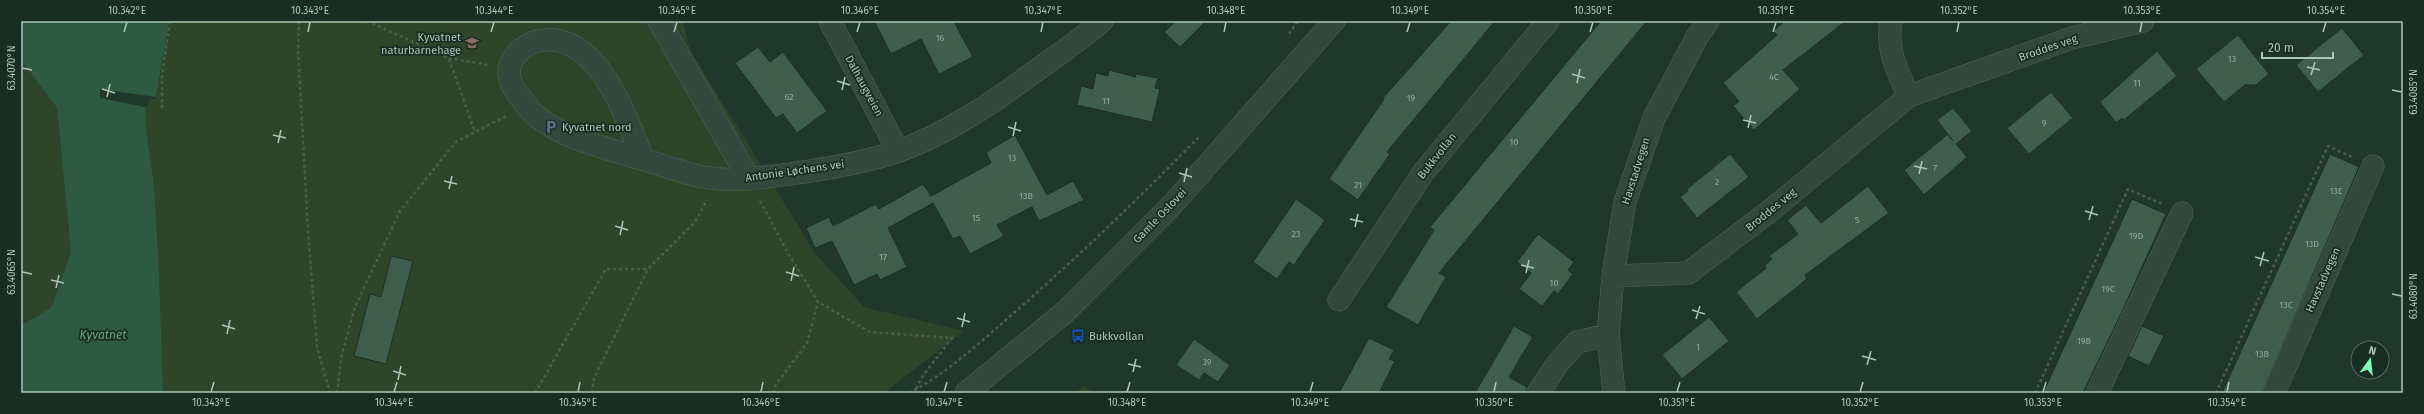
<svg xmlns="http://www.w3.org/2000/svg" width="2424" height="414" viewBox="0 0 2424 414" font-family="'Fira Sans',sans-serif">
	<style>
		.green { fill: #2f4529 }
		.water { fill: #2e5a42 }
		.pier { fill: #20382b }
		.building { fill: #405e4e; stroke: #1b2f24 }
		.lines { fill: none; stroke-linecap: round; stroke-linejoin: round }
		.minor-casing { stroke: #51675b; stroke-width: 23 }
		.path { stroke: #496049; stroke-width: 2.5; stroke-dasharray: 3 3; stroke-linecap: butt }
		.minor { stroke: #33493d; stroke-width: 22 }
		.ticks { fill: none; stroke: #adc6b9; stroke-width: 1.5 }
		.labels { text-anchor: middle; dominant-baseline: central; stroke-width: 3.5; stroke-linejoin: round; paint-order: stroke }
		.number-label { font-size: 9px; fill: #92ac9e }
		.poi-label { font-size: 11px; fill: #adc6b9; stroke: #192d22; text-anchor: start }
		.street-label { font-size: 11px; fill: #adc6b9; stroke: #192d22 }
		.water-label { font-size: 12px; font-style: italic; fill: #65a682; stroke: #192d22 }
		.neatline { fill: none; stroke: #adc6b9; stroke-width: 1.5 }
		.ticks-label { font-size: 10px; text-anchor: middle; fill: #adc6b9 }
	</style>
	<rect width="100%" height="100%" fill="#20382b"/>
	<path class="green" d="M169 21H683L690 50 815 253 864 307 964 331 884 393H163C161 325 159 257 154 188 152 162 142 122 147 97H156Z
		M21 60 57 108 71 252 51 308 21 325Z
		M1084 386 1095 393H1075Z"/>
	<path class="water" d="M21 21H169L156 97H147C142 122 152 162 154 188 159 257 161 325 163 393H21V325L51 308 71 252 57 108 21 60Z"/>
	<path class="pier" d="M100 89 156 97 155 99H149L147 107H145L100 98Z"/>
	<path class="building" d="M874 21H956L954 22 973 57 939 74 921 39 891 54Z
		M1176 21H1206L1180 47 1164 32Z
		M1451 21H1495L1387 152 1390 154 1358 200 1329 179 1384 99 1383 98Z
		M1601 21H1647L1439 273 1446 277 1418 325 1386 307 1434 230 1430 227Z
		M1785 21H1846L1783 70 1800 89 1754 130 1733 106 1739 101 1723 83 1777 35 1773 31Z
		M2342 28 2364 55 2318 92 2296 65Z
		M2238 35 2269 74 2256 85H2245L2224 102 2196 69Z
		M758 47 770 62 783 52 827 111 797 133 783 114 776 118 735 63Z
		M2157 51 2177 76 2124 120 2122 118 2116 123 2100 102Z
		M1109 70 1135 77 1136 74 1158 78 1155 88 1160 89 1152 122 1077 105 1081 86 1093 89 1096 73 1108 76Z
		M2051 92 2073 118 2029 154 2007 128Z
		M1953 108 1972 131 1956 144 1967 157 1924 195 1904 170 1948 134 1953 141 1937 120Z
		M1015 135 1047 195 1073 181 1084 200 1039 221 1032 207 997 225 1004 236 970 254 960 236 953 239 933 203 888 228 907 267 880 280 877 274 854 285 832 241 815 248 806 228 829 217 833 226 876 204 879 209 923 184 931 196 991 163 986 152Z
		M1730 154 1749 177 1697 218 1680 197 1688 191 1687 189Z
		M2330 154 2359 167 2262 393H2222Z
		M1868 186 1889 213 1805 275 1807 279 1757 319 1736 292 1766 268 1765 265 1772 259 1769 256 1798 234 1787 220 1806 205 1821 223Z
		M1296 199 1325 220 1294 265 1289 262 1277 279 1253 262Z
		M2132 199 2166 214 2120 316 2083 393H2043Z
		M1538 234 1574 262 1568 270 1573 274 1558 294 1554 291 1542 306 1519 289 1531 273 1517 262Z
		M391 256 413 261 386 364 354 356 370 294 381 297Z
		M1709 317 1729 341 1682 379 1662 355Z
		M1514 326 1533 337 1509 377 1527 387 1526 393H1475Z
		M2142 326 2164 336 2149 366 2128 356Z
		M1369 338 1394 350 1389 359 1395 361 1379 393H1339Z
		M1194 339 1230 365 1218 382 1204 373 1199 380 1176 365Z"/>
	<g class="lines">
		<g class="minor-casing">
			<path id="minor" d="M659 21 749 179
				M830 21 898 151
				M1891 21C1886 48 1897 72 1909 96
				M643 159C626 118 600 35 544 40 525 41 502 62 511 82 513 89 519 95 523 101 542 132 595 145 628 155 660 163 685 176 719 179 742 181 766 177 790 174 826 169 864 163 899 151 949 133 995 101 1037 70 1059 54 1082 39 1102 21
				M1613 276 1688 273 1770 211 1909 96 2072 38 2143 21
				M1339 300 1423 173 1548 21
				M966 393 1065 312 1173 204 1334 21
				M1538 393 1558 363 1577 342 1608 335
				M1614 393 1608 335 1613 276 1625 202 1654 118 1697 37 1708 21
				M2097 393 2182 213
				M2274 393 2373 166"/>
		</g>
		<path class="path" d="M299 21 298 50 308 230 317 347 330 393
			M367 21 449 58 488 65
			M1289 34 1298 21
			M449 59 475 132
			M162 108V75L170 21
			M760 201 788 253 818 302 870 332 952 338C940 355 924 371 916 389
			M337 393 342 353 355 307 400 211 456 142 506 116
			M535 393 606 269H648L695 222 707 200
			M592 393 594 378 648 269
			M774 393 775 386 807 343 818 302
			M909 393C946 374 977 345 1008 318 1075 260 1138 199 1200 136
			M2035 393 2128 189 2162 204
			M2216 393 2328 146 2352 157"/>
		<use href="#minor" class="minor"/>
	</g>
	<path class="ticks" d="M124 32 127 22M308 32 310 22M491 32 494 22M674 32 677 22M857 32 860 22M1041 32 1043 22M1224 32 1226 22M1407 32 1410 22M1590 32 1593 22M1773 32 1776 22M1957 32 1959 22M2140 32 2142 22M2323 32 2326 22M2307 67 2320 70M22 68 32 70M1572 74 1585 78M2311 75 2315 62M837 81 850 85M1577 83 1580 69M102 89 115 93M842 90 845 77M2392 90 2402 92M107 97 110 84M1743 120 1756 123M1008 127 1021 131M1748 128 1751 115M273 135 286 138M1013 136 1016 122M278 143 281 130M1914 166 1927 169M1179 173 1192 177M1919 174 1922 161M444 181 457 184M1184 182 1187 168M449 189 452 176M2085 211 2098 215M1350 219 1363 222M2089 220 2093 206M615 226 628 230M1355 227 1358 214M620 235 623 221M2255 257 2269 261M1521 265 1534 268M2260 266 2264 252M22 272 32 274M786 272 799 276M1526 273 1529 260M51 280 64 283M791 281 794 267M56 288 59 275M2392 294 2402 296M1692 310 1705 314M957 318 970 322M1696 319 1700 306M222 325 235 329M962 327 965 313M227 334 230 320M1862 356 1876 360M1128 364 1141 367M1867 365 1871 351M393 371 406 375M1133 372 1136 359M398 380 401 366M211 392 214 382M394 392 397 382M578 392 580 382M761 392 763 382M944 392 947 382M1127 392 1130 382M1310 392 1313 382M1494 392 1496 382M1677 392 1680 382M1860 392 1863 382M2043 392 2046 382M2227 392 2229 382"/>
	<defs>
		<g id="school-bare" transform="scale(1.08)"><path d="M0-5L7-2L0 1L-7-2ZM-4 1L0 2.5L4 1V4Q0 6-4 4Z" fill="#8d6e63" stroke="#192d22" stroke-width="2.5" paint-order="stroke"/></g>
		<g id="parking-bare" transform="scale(1.08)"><path d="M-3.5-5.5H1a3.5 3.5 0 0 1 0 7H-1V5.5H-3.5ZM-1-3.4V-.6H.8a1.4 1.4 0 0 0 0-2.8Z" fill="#5c6f8a" stroke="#192d22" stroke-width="2.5" paint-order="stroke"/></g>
		<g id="bus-bare" transform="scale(1.08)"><path d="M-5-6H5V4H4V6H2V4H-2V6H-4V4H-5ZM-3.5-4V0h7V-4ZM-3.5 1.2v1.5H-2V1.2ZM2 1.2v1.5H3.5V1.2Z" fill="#1a4fb4" stroke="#192d22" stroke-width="2.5" paint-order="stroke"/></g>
	</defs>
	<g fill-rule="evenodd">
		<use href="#school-bare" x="472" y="43"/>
		<use href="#parking-bare" x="551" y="127"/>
		<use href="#bus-bare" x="1078" y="336"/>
	</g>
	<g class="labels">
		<g class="number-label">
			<text x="940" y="38">16</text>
			<text x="2232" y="59">13</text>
			<text x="1774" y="77">4C</text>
			<text x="2137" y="83">11</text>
			<text x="789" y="97">62</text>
			<text x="1411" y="98">19</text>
			<text x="1106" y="101">11</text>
			<text x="2044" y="123">9</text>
			<text x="1514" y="142">10</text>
			<text x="1012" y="158">13</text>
			<text x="1935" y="168">7</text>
			<text x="1717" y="182">2</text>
			<text x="1358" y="185">21</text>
			<text x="2336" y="191">13E</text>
			<text x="1026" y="196">13B</text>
			<text x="976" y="218">15</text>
			<text x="1857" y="220">5</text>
			<text x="1296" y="234">23</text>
			<text x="2136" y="236">19D</text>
			<text x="2312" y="244">13D</text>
			<text x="883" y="257">17</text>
			<text x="1554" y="283">10</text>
			<text x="2108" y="289">19C</text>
			<text x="2286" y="305">13C</text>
			<text x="2084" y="341">19B</text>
			<text x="1698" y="347">1</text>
			<text x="2262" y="354">13B</text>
			<text x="1207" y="362">39</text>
		</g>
		<g class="poi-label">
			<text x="461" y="37" text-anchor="end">Kyvatnet<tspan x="461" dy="13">naturbarnehage</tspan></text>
			<text x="562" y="127">Kyvatnet nord</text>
			<text x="1089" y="336">Bukkvollan</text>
		</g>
		<g class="street-label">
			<text transform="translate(2048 48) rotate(-19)">Broddes veg</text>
			<text transform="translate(864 86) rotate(62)">Dalhaugveien</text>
			<text transform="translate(1437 156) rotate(-52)">Bukkvollan</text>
			<text transform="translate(795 171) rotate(-8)">Antonie Løchens vei</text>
			<text transform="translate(1636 171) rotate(-72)">Havstadvegen</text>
			<text transform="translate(1771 210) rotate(-39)">Broddes veg</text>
			<text transform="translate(1160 216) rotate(-46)">Gamle Oslovei</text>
			<text transform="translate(2323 280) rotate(-66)">Havstadvegen</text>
		</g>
		<g class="water-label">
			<text x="103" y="335">Kyvatnet</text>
		</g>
	</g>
	<rect width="2424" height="414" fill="none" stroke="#192d22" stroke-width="44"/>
	<g transform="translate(2370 360) rotate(15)"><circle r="19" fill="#192d22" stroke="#546a5e"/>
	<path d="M0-3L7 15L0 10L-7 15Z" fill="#7dfbba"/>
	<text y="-6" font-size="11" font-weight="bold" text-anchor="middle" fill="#adc6b9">N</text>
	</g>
	<path d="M2262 52v6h71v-6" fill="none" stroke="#adc6b9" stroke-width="2"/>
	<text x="2268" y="52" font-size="12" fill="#adc6b9" stroke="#192d22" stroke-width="3" paint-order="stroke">20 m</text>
	<rect x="22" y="22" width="2380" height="370" class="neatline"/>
	<g class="ticks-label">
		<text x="127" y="14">10.342°E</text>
		<text x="310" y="14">10.343°E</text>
		<text x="494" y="14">10.344°E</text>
		<text x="677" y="14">10.345°E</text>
		<text x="860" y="14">10.346°E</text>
		<text x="1043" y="14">10.347°E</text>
		<text x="1226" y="14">10.348°E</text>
		<text x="1410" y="14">10.349°E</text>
		<text x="1593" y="14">10.350°E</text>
		<text x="1776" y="14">10.351°E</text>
		<text x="1959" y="14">10.352°E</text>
		<text x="2142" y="14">10.353°E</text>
		<text x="2326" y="14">10.354°E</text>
		<text transform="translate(11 68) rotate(-90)" y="4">63.4070°N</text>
		<text transform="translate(2413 92) rotate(-90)" y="4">63.4085°N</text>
		<text transform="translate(11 272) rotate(-90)" y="4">63.4065°N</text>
		<text transform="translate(2413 296) rotate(-90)" y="4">63.4080°N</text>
		<text x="211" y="406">10.343°E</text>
		<text x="394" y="406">10.344°E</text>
		<text x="578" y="406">10.345°E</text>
		<text x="761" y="406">10.346°E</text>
		<text x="944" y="406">10.347°E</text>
		<text x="1127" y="406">10.348°E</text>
		<text x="1310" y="406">10.349°E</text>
		<text x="1494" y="406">10.350°E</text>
		<text x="1677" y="406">10.351°E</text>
		<text x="1860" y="406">10.352°E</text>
		<text x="2043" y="406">10.353°E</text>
		<text x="2227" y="406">10.354°E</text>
	</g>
</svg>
